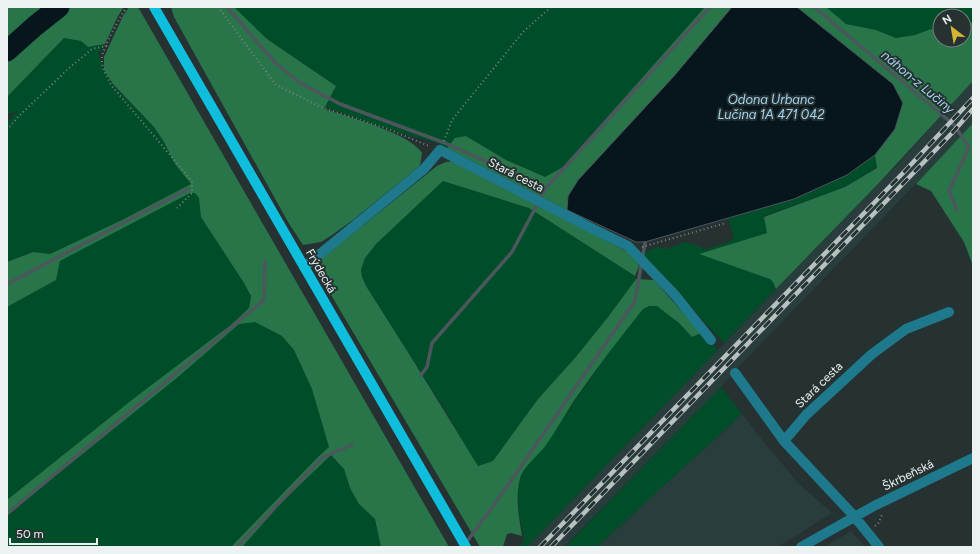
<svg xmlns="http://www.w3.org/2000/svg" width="980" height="554" viewBox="0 0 980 554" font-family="Figtree,sans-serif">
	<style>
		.built { fill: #2a3d3d }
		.green { fill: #004e29 }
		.forest { fill: #287549 }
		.water { fill: #07151d; stroke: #4c575d }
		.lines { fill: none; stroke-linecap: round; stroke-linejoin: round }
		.stream { stroke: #4c575d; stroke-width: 3.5 }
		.river { stroke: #07151d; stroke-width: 21 }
		.path { stroke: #798282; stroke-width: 2; stroke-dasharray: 1 3; stroke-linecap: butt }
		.minor { stroke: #1f798c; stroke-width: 10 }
		.major { stroke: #0fbedd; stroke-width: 10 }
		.rail-casing { stroke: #b8c0c0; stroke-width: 4.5 }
		.rail { stroke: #263131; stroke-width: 3; stroke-dasharray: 9; stroke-linecap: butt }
		.labels { text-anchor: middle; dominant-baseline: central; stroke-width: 4; stroke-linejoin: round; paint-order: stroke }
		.street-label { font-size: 12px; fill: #ecf2f2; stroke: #263131 }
		.water-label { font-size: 13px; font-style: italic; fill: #a7d6f3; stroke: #263131 }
	</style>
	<rect width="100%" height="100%" fill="#263131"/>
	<path class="built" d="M973 81V123L959 139 746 359 721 387 564 547H527L897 165Z
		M742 414 767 446 799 484 832 513 778 547H597Z
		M851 531 865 547H825Z"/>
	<path class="green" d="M234 7H705L563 167 545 177 506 160 466 136 447 148 437 143 397 132 325 107 336 86 267 39Z
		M826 7H973V21L964 31V16H940V32L931 29 915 35 896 38 876 30 846 24Z
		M64 38 81 41 88 47 105 44 98 55 101 59 104 70 112 84 154 127 164 142 175 164 191 184 122 220 50 254 33 252 7 262V122L18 111 7 115V97Z
		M875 155 877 167 845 187 764 216 767 233 700 254 770 279 773 282 776 289 724 343 706 324 670 282 641 254 657 247 667 249 685 242 702 247 703 250 726 243 734 238 728 218 794 199 815 190 847 175Z
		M443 181 529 208 635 276 636 279 608 317 575 358 538 399 493 461 477 466 448 415 366 286 362 277 361 269 365 258 376 244Z
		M190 193H196L199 198 201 217 244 283 251 296 249 308 232 324 133 399 7 500V307L56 280 60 261Z
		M657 305 679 323 692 337 701 333 718 350 527 547H519L524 539 519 513 518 492 520 477 524 470 545 446 573 403 609 352 643 309 649 306Z
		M255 321 282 336 294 350 312 389 329 447 317 458 231 547H7V515L178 377 239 324Z
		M721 387 742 414 597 547H565Z
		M331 455 344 469 350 488 359 504 375 519 381 547H242L282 502Z"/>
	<path class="forest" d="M7 7H124L118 16 105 44 88 47 81 41 64 38 7 97Z
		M129 7H138L449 547H381L375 519 359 504 350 488 344 469 331 455 282 502 242 547H231L317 458 329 447 312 389 294 350 282 336 255 322 239 324 178 377 7 515V500L133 399 232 324 249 308 251 296 244 283 201 217 199 198 195 193H190L60 261 56 280 7 307V262L33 252 50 254 122 220 191 184 175 164 164 142 154 127 113 84 104 70V57L123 16Z
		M171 7H234L267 39 336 86 324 109C348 117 410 133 422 153L420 166 353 220 332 235 321 242 303 245 288 222 174 17Z
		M705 7H732L674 76 568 196 567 210 447 148 455 138 466 136 506 160 545 177 563 167Z
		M797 7H826L846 24 876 30 896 38 915 35 931 29 940 32V40H964V31L973 21V81L878 184 776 289 773 282 770 279 699 254 767 233 764 217 845 187 877 168 875 155 895 129 893 84Z
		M973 123V266L964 242 931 191 916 184Z
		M454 161 630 253 637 261 639 266 635 276 529 208 443 181 376 244 365 258 361 270 362 277 366 286 411 357 478 466 493 461 538 399 575 358 608 317 636 279 654 280 701 333 692 337 679 323 657 306H649L643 309C619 339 595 370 573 402 564 416 556 431 546 445 539 455 522 468 520 479 515 497 519 518 522 536L511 533 507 534 503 547H480L324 283 321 275 322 258 437 166 446 162Z"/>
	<path class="water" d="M732 7H797L893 84 903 103 895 129 875 155 847 175 794 199 645 242H636L567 210 568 196 578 180 674 76Z"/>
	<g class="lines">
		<path class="stream" d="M227 7 275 63 300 83 340 104 445 143 546 188
			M814 7 954 125 969 147 949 191 957 210
			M7 284 188 189
			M421 375 427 367 432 343 512 252 546 188 710 7
			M7 514 264 300 265 261
			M465 544 499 498 635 301 645 243
			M237 547 323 457 352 445"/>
		<path class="river" d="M7 51 35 26 59 7"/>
		<path class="path" d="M127 7C121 15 102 49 102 58 101 68 107 76 111 85L192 181V193L177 208
			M218 7 276 85 321 107 388 129 429 146
			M7 130 17 118 68 69 92 49 107 46
			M444 141 452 120 523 32 551 7
			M642 247 726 223
			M875 526 878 524 882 515"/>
		<path class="minor" d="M304 267 424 169 440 150 593 229 628 246 675 295 711 340
			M735 373 784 441 806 415 872 354 906 329 949 312
			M784 441 854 516 879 547
			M801 547 874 506 973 458"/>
		<path class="major" d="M154 7 466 547"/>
		<g class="rail-casing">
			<path id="rail" d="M540 547 904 172 973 98
				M551 547 952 133 973 109"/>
		</g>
		<use href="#rail" class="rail"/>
	</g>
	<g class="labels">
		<g class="street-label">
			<text transform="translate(516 175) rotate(27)">Stará cesta</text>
			<text transform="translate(321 271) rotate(60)">Frýdecká</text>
			<text transform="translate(819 385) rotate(-44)">Stará cesta</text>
			<text transform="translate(908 475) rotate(-26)">Škrbeňská</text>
		</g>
		<g class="water-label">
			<text transform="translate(918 82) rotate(40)">náhon-z Lučiny</text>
			<text x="771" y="99">Odona Urbanc<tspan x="771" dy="15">Lučina 1A 471 042</tspan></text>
		</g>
	</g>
	<rect width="980" height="554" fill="none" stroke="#ecf2f2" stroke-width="16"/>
	<g transform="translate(952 28) rotate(329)"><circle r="19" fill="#263131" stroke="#757e7e"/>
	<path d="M0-3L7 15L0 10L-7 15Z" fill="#d6b534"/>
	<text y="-6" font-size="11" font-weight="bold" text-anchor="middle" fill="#ecf2f2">N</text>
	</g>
	<path d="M10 538v6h87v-6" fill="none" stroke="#ecf2f2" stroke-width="2"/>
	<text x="16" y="538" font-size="12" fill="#ecf2f2" stroke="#263131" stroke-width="3" paint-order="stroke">50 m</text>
</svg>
